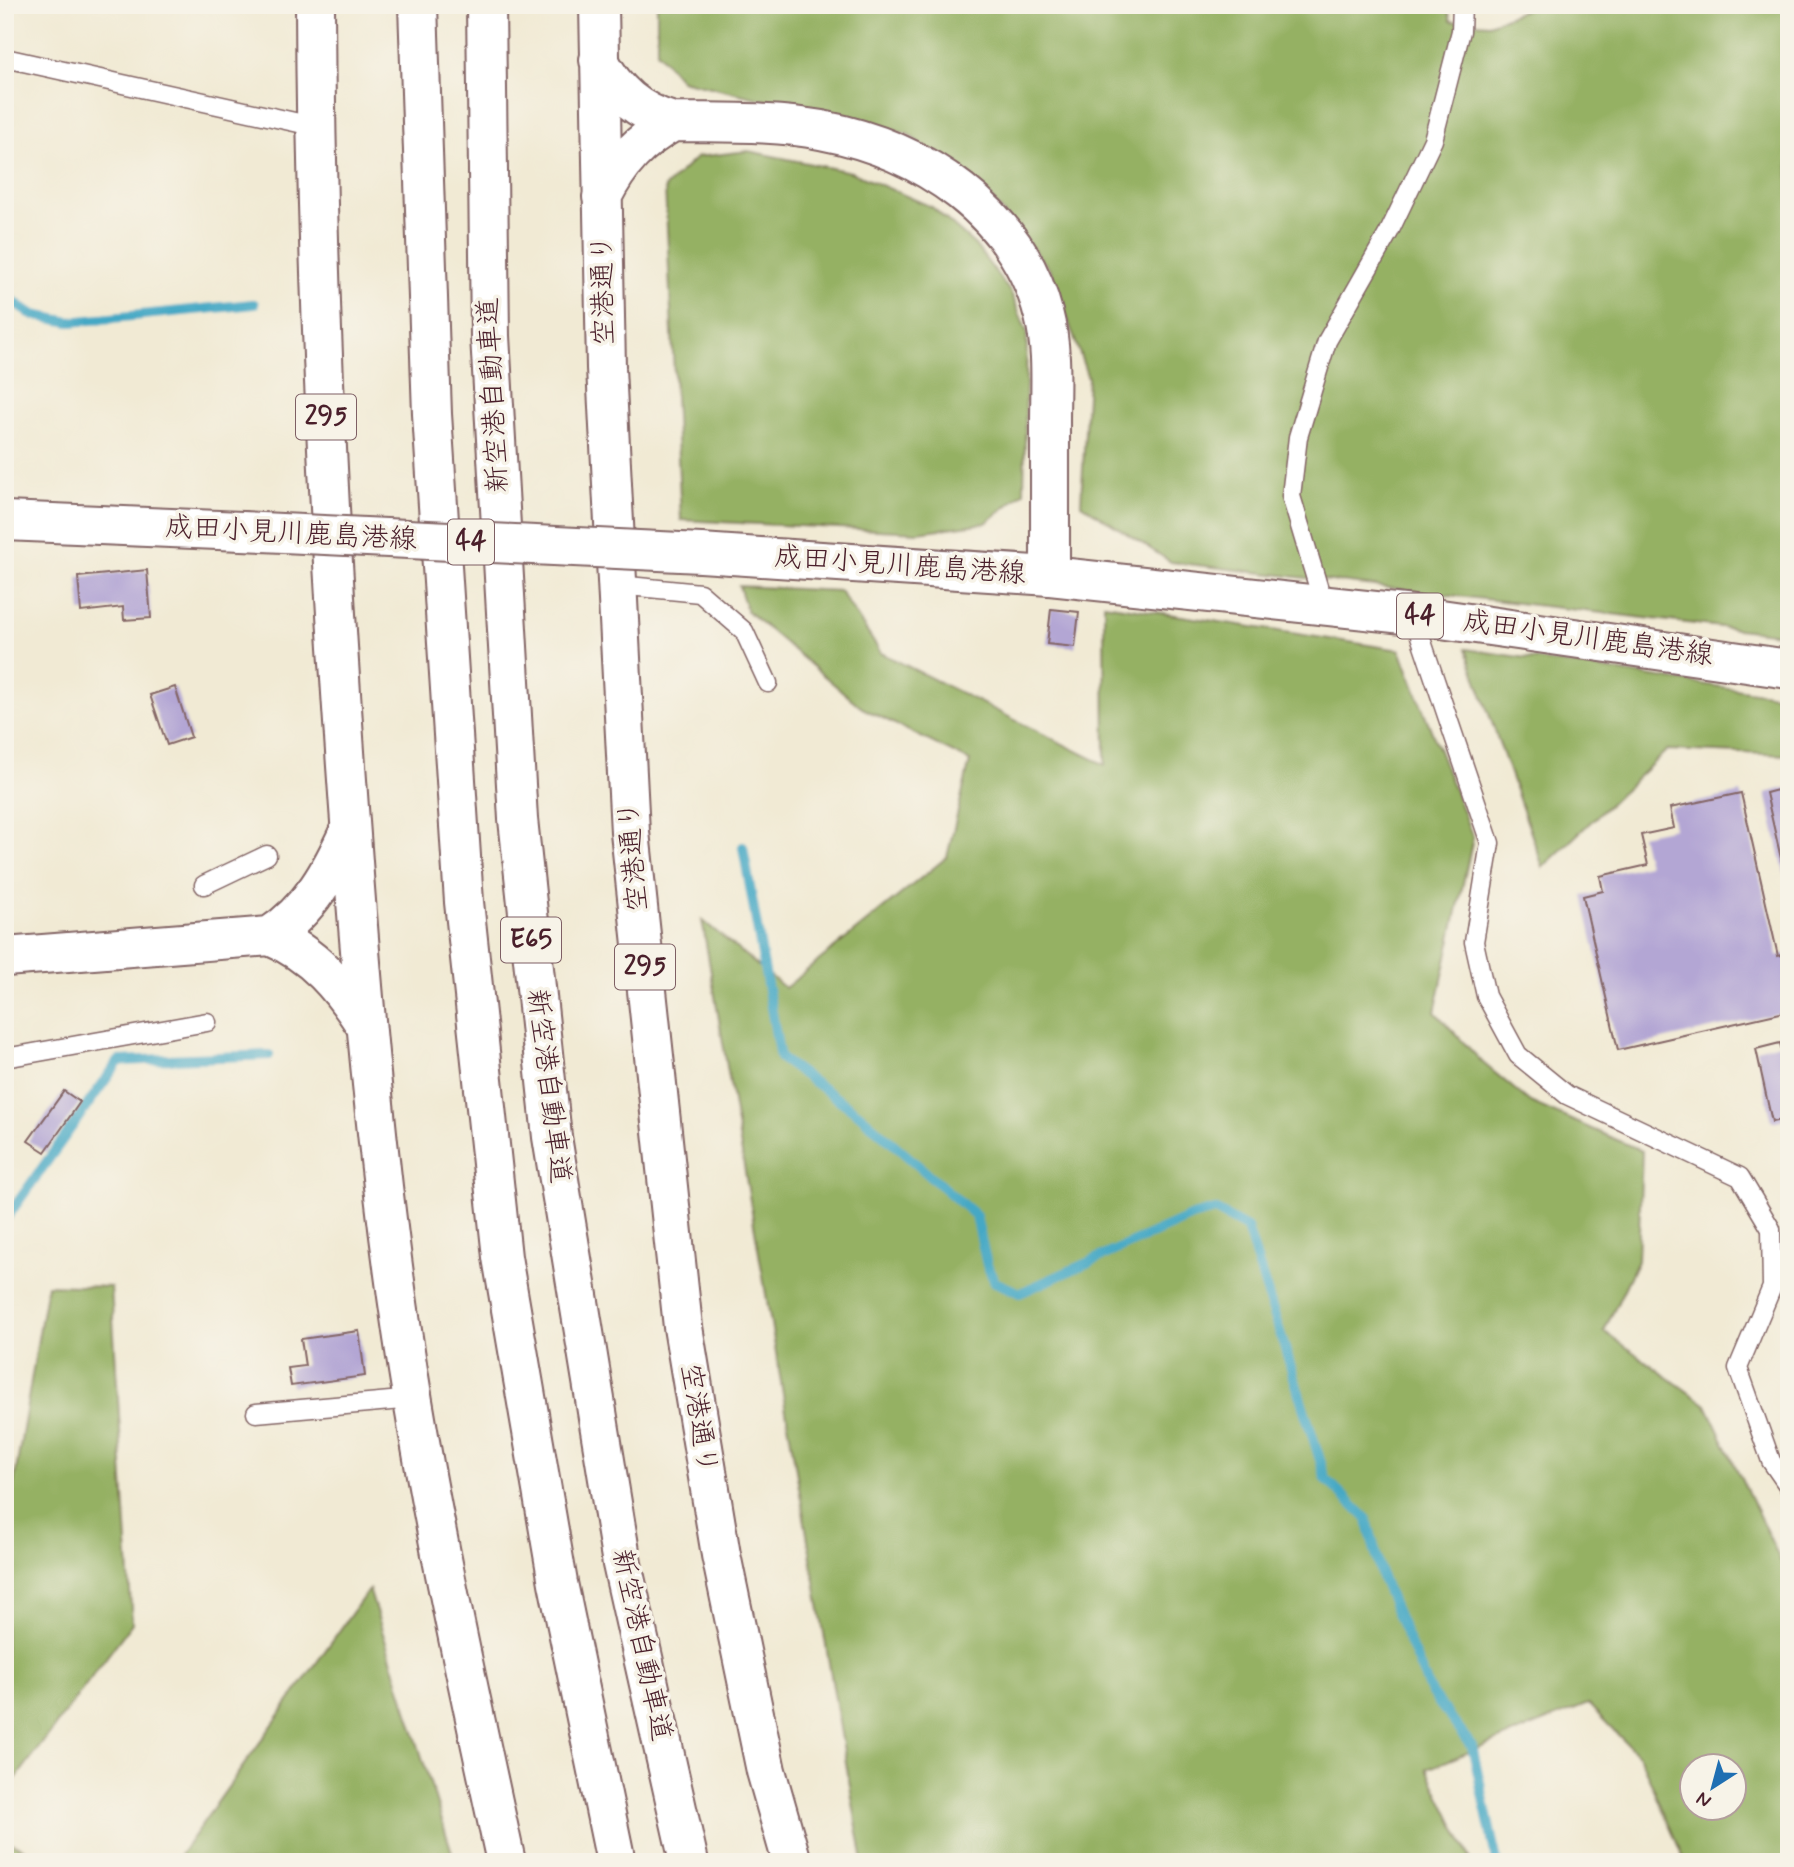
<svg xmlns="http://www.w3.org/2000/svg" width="1794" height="1867" viewBox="0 0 1794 1867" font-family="Mynerve,'Klee One',sans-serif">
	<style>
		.forest { fill: #95b163; stroke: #706847; stroke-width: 2; fill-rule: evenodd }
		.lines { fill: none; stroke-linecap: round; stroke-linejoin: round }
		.stream { stroke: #45a8c5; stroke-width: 10 }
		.building { fill: #b3a6d4 }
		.service-casing { stroke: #846666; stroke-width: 21 }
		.primary-casing { stroke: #846666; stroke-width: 42 }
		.trunk-casing { stroke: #846666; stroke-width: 42 }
		.motorway-casing { stroke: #846666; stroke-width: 42 }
		.service { stroke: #fff; stroke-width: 18 }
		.primary { stroke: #fff; stroke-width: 38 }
		.trunk { stroke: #fff; stroke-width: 38 }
		.motorway { stroke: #fff; stroke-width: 38 }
		.primary-bridge-casing { stroke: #846666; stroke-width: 42; stroke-linecap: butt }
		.primary-bridge { stroke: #fff; stroke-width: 38 }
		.labels { text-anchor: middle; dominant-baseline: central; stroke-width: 7; stroke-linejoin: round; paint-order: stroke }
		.shield { fill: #f7f3e8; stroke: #7e5f64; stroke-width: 2 }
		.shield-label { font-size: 26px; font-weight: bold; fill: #4a1f2b }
		.street-label { font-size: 28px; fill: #4a1f2b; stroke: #f7f3e8 }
	</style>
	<rect width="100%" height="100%" fill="#f7f3e8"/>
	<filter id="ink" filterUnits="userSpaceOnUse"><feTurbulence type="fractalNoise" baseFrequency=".0143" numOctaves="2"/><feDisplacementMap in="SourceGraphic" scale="14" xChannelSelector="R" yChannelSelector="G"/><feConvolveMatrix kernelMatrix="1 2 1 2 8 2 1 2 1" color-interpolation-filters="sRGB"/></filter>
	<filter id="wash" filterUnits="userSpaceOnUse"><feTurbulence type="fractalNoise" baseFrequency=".00686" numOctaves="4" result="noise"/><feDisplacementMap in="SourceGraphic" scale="28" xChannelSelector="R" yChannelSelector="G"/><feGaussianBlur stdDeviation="1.57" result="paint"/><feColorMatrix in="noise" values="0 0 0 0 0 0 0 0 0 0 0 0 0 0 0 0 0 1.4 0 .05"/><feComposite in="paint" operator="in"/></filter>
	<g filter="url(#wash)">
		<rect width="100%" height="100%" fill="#f1ead4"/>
		<path class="forest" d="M657 5H1447L1451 21 1489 24 1537 5H1789V635L1171 562 1081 504 1088 378 1051 271 993 200 908 134 681 80 657 52Z
			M748 151 851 172 932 207 975 245 1011 293 1027 332 1024 492 986 523 918 532 681 520 665 187 697 157Z
			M739 586 840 591 881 653 1105 765 1104 604 1400 650 1473 838 1435 1012 1483 1063 1530 1102 1642 1151 1638 1260 1604 1331 1706 1405 1789 1578V1862H1685L1640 1757 1588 1704 1427 1769 1472 1862H863L702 920 785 988 947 857 970 761 862 708 747 611ZM1692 1766H1734V1808H1692Z
			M1466 649 1789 697V755L1667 750 1543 867Z
			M47 1285 111 1287 132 1623 5 1793V1537Z
			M369 1589 455 1862H175Z
			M5 1840 51 1862H5Z"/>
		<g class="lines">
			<path class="stream" d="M5 296 33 315 70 322 254 304
				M743 847 780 1058 859 1114 976 1216 987 1265 995 1282 1020 1293 1192 1216 1215 1210 1247 1228 1326 1479 1367 1519 1382 1578 1431 1693 1472 1746 1497 1862
				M5 1220 119 1061 269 1055"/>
		</g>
		<g id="blocks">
			<path class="building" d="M147 570 151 618 124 620 123 607 81 612 78 577Z
				M1051 609 1079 612 1075 647 1047 644Z
				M175 687 191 737 167 745 150 695Z
				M1789 787V889H1788L1766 793Z
				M1741 793 1778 956 1789 953V1011L1618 1050 1583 896 1603 891 1600 876 1648 865 1641 835 1674 828 1670 808Z
				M1780 1043 1789 1080V1118L1772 1122 1756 1049Z
				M64 1091 80 1102 45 1152 28 1141Z
				M359 1331 365 1376 291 1386 288 1368 305 1366 301 1339Z"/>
		</g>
	</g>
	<g filter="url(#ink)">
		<use href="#blocks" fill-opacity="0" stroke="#846666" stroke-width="2"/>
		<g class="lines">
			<g class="service-casing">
				<path id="service" d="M5 58 317 127
					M618 585 700 593 744 631 768 683
					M1324 606 1291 496 1298 437 1327 341 1389 232 1433 140 1461 31 1462 5
					M1413 615 1490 843 1474 942 1486 996 1518 1055 1567 1095 1740 1177 1771 1229 1772 1287 1738 1368 1771 1461 1789 1487
					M204 885 267 855
					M5 1058 207 1022
					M256 1413 413 1399"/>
			</g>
			<g class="primary-casing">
				<path id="primary" d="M5 521 242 531
					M701 553 1050 576 1413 615 1789 669"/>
			</g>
			<g class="trunk-casing">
				<path id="trunk" d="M315 5C316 259 328 513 346 766 361 978 378 1191 413 1401 439 1556 473 1709 506 1862
					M599 5 606 368 630 832 683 1327 721 1555 766 1771 792 1862
					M599 60C615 92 638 112 673 122 721 123 773 121 821 130 922 149 1018 212 1044 316 1053 350 1050 387 1050 422 1050 473 1050 524 1050 576
					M602 197C620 162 639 141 673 122
					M270 936C310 910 331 871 350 829
					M5 957 270 936C314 954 341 987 366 1026"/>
			</g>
			<g class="motorway-casing">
				<path id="motorway" d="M418 5 432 414 464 902 502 1257 558 1583 616 1862
					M486 5 490 336 518 819 552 1137 622 1564 689 1862"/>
			</g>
			<use href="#service" class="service"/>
			<use href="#primary" class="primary"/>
			<use href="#trunk" class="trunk"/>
			<use href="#motorway" class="motorway"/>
			<g class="primary-bridge-casing">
				<path id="primary-bridge" d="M242 531 701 553"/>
			</g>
			<use href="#primary-bridge" class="primary-bridge"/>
		</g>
	</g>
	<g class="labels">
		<g class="shield">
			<rect x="296" y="394.5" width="60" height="45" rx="5"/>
			<rect x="448" y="519.5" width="46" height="45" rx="5"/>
			<rect x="1397" y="593.5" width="46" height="45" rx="5"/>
			<rect x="501" y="917.5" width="60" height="45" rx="5"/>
			<rect x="615" y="944.5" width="60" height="45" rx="5"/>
		</g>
		<g class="shield-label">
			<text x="326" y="417">295</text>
			<text x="471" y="542">44</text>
			<text x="1420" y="616">44</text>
			<text x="531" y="940">E65</text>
			<text x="645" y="967">295</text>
		</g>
		<g class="street-label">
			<text transform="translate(604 290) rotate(-91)">空港通り</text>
			<text transform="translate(494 395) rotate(-93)">新空港自動車道</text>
			<text transform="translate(291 534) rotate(3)">成田小見川鹿島港線</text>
			<text transform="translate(900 566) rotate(4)">成田小見川鹿島港線</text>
			<text transform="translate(1588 639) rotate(8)">成田小見川鹿島港線</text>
			<text transform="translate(634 856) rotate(-95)">空港通り</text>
			<text transform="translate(548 1086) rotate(83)">新空港自動車道</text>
			<text transform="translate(698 1419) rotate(81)">空港通り</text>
			<text transform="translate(641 1645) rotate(78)">新空港自動車道</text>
		</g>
	</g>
	<rect width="1794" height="1867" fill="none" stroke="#f7f3e8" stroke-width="28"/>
	<g transform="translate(1713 1787) rotate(216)"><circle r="33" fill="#f7f3e8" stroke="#b29e9c" stroke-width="2"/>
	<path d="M0-5L12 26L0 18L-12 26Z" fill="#1f6fb2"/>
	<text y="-10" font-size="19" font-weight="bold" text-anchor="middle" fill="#4a1f2b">N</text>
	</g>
</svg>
